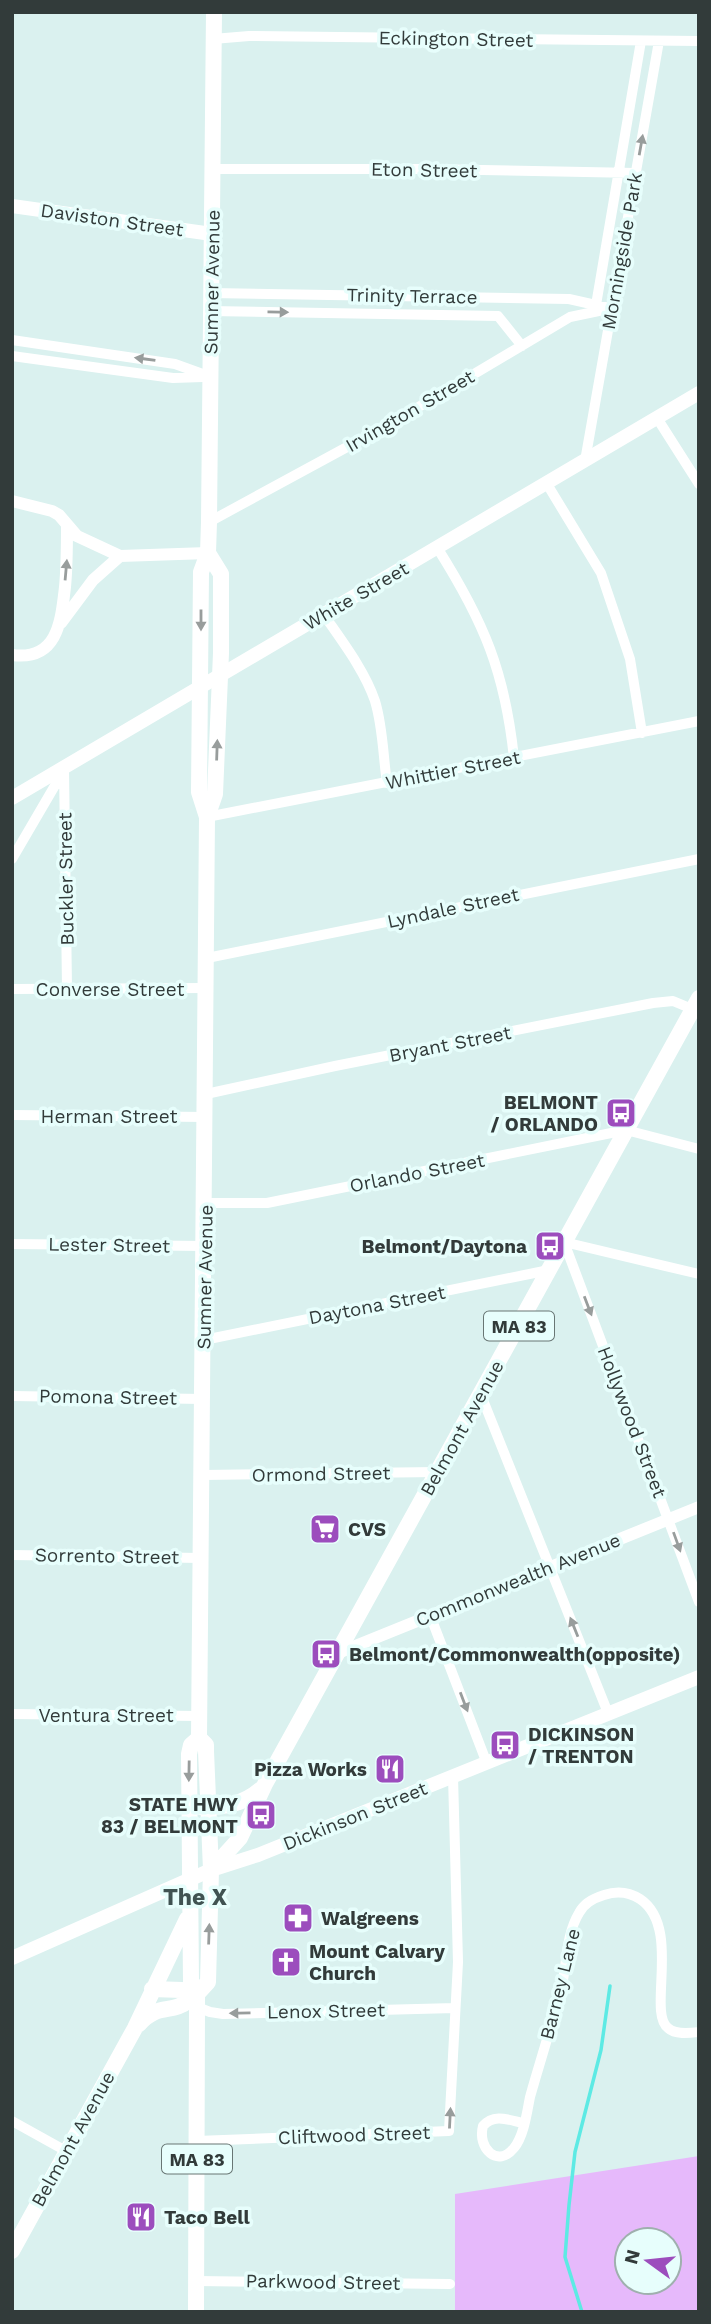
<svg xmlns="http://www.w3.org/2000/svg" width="711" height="2324" viewBox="0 0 711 2324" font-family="'Work Sans',sans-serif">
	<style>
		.green { fill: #e6b9fb; fill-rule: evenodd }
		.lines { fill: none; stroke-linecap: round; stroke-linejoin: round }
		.stream { stroke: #5deae4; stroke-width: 3.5 }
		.minor { stroke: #fff; stroke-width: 10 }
		.tertiary { stroke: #fff; stroke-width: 12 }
		.secondary { stroke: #fff; stroke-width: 14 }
		.primary { stroke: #fff; stroke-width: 16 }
		.oneway { fill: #989d9c }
		.labels { text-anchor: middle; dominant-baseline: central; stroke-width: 7; stroke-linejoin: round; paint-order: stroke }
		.shield { fill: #e7fefc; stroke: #687674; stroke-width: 2 }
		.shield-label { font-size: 18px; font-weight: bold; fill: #323b3a }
		.street-label { font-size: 19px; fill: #323b3a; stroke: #e7fefc }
		.poi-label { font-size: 19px; font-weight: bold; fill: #323b3a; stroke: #e7fefc; text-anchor: start }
		.quarter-label { font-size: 23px; font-weight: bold; fill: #405352; stroke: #e7fefc }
	</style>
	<rect width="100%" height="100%" fill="#daf1ef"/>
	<path class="green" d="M699 2156V2312H455V2194ZM627 2240H669V2282H627Z"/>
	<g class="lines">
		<path class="stream" d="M582 2312 565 2257 569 2205 575 2152 601 2050 610 1986"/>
		<path class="minor" d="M213 39 249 36 699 41
			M213 169H426L636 173
			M210 293 569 299 609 308
			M596 305 641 41
			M209 311 498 316
			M498 316 522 346
			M12 340 175 364 211 377
			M12 356 173 378 203 377
			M657 418 699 484
			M585 461 659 41
			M547 484 601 573 630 659 642 733
			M209 522 395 421 570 317 613 308
			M438 549C484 622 505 672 514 758
			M324 615C342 641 365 671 375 701 383 727 383 756 387 783
			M64 769 67 988
			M207 817 699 721
			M12 859 64 770
			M207 958 699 859
			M12 989 207 988
			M206 1094 335 1066 653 1003 673 1001 697 1011
			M12 1115 206 1117
			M205 1203H267L626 1130 699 1149
			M564 1242 699 1602
			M564 1242 699 1274
			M12 1244 205 1246
			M204 1340 549 1270
			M481 1395 608 1713
			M12 1396 203 1399
			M203 1475 438 1472
			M12 1555 201 1558
			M430 1615 486 1761
			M12 1714 199 1716
			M197 2007 210 2012 223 2014 455 2008
			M12 2121 66 2151
			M523 2123C509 2120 494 2113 483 2126 477 2149 498 2168 514 2148 524 2136 527 2112 530 2097 541 2058 554 2019 563 1980 567 1958 567 1933 579 1913 584 1903 594 1898 604 1895 616 1891 629 1892 640 1899 682 1927 647 2013 668 2028 675 2035 690 2033 699 2032
			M197 2141 449 2131 458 1962 453 1776
			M196 2281 450 2284"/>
		<path class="tertiary" d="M12 501 52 511 59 515 77 536 120 556 208 553
			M61 623 93 580 120 556
			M12 655C58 661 61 621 65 587 67 566 67 546 67 525
			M338 1653 699 1507"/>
		<path class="secondary" d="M12 206 212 234
			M12 798 699 393
			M12 1958 211 1870 258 1855 699 1677"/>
		<path class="primary" d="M207 817 215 794 221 653V574L208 553
			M201 1807C225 1807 242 1805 261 1789
			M211 1870 240 1838 265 1784 699 998
			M152 1989 182 1990 196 2006
			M197 1994 208 1982 211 1870 206 1751V1745L199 1738 207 817 199 792 201 572 208 553 209 522 214 12
			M139 2024C159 2002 172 2015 189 2000
			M12 2251 135 2028 187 1919
			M196 2312 197 2007V1994L191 1982 189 1754 191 1745 199 1738"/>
	</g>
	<defs><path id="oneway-solid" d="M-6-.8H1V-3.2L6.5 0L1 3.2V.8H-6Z" transform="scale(1.75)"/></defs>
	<g class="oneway">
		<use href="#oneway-solid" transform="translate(641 145) rotate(-80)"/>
		<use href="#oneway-solid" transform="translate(278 312) rotate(1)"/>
		<use href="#oneway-solid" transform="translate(145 359) rotate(-172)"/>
		<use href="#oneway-solid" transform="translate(66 570) rotate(-85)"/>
		<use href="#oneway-solid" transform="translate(201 620) rotate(90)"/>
		<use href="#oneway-solid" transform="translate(217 750) rotate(-88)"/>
		<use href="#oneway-solid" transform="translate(588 1306) rotate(69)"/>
		<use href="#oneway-solid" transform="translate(677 1542) rotate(70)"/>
		<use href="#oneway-solid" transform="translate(574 1627) rotate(-112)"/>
		<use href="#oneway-solid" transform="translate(464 1702) rotate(69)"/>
		<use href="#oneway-solid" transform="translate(189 1771) rotate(91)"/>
		<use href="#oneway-solid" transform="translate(209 1934) rotate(-88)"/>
		<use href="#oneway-solid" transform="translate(240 2013) rotate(179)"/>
		<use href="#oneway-solid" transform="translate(450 2118) rotate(-87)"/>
	</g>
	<defs>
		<g id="bus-square" transform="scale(1.575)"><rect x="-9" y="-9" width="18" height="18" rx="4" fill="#9c4dbd" stroke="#e7fefc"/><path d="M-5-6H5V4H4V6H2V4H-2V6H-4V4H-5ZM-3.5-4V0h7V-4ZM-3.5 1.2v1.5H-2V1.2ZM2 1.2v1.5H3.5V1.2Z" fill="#fff"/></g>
		<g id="supermarket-square" transform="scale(1.575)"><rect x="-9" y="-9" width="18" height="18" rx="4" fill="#9c4dbd" stroke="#e7fefc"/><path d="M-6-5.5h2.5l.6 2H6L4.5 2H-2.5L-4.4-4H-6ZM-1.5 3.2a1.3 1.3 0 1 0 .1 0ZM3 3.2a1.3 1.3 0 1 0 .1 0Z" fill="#fff"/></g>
		<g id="restaurant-square" transform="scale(1.575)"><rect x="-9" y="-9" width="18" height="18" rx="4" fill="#9c4dbd" stroke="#e7fefc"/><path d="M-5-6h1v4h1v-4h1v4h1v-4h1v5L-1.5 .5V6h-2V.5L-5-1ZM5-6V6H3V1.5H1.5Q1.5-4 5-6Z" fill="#fff"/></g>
		<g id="pharmacy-square" transform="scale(1.575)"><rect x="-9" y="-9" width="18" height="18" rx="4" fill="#9c4dbd" stroke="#e7fefc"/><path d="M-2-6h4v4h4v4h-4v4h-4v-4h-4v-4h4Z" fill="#fff"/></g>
		<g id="church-square" transform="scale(1.575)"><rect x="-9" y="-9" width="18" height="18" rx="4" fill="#9c4dbd" stroke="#e7fefc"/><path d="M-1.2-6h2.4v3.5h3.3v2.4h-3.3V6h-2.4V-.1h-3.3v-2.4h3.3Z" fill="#fff"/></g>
	</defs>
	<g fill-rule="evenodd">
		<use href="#bus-square" x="621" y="1113"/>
		<use href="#bus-square" x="550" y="1246"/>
		<use href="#supermarket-square" x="325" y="1529"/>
		<use href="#bus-square" x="326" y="1654"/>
		<use href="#bus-square" x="505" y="1745"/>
		<use href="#restaurant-square" x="390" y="1769"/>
		<use href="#bus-square" x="261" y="1815"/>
		<use href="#pharmacy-square" x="298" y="1918"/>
		<use href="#church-square" x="286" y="1962"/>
		<use href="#restaurant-square" x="141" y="2217"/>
	</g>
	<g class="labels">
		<g class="shield">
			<rect x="484" y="1311.5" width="70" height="29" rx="5"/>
			<rect x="162" y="2144.5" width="70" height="29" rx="5"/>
		</g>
		<g class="shield-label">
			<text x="519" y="1326">MA 83</text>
			<text x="197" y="2159">MA 83</text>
		</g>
		<g class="street-label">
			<text transform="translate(456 39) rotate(1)">Eckington Street</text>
			<text transform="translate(424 170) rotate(1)">Eton Street</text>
			<text transform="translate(112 220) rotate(8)">Daviston Street</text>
			<text transform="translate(622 251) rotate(-80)">Morningside Park</text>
			<text transform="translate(212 282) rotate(-89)">Sumner Avenue</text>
			<text transform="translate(412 296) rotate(1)">Trinity Terrace</text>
			<text transform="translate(410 411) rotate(-30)">Irvington Street</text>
			<text transform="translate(356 596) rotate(-30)">White Street</text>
			<text transform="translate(453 770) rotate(-11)">Whittier Street</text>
			<text transform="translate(66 879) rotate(-91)">Buckler Street</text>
			<text transform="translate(453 908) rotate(-12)">Lyndale Street</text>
			<text x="110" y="989">Converse Street</text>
			<text transform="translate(450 1044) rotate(-11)">Bryant Street</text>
			<text x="109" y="1116">Herman Street</text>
			<text transform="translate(417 1173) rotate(-11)">Orlando Street</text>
			<text transform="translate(109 1245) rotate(1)">Lester Street</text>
			<text transform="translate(205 1277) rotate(-89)">Sumner Avenue</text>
			<text transform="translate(377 1305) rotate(-11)">Daytona Street</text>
			<text transform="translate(108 1397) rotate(1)">Pomona Street</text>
			<text transform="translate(632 1422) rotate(69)">Hollywood Street</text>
			<text transform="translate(462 1428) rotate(-61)">Belmont Avenue</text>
			<text transform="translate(321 1474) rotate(-1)">Ormond Street</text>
			<text transform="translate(107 1556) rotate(1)">Sorrento Street</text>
			<text transform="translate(518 1580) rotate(-22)">Commonwealth Avenue</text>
			<text x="106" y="1715">Ventura Street</text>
			<text transform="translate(355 1816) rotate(-22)">Dickinson Street</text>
			<text transform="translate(560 1984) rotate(-76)">Barney Lane</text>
			<text transform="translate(326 2011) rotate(-1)">Lenox Street</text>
			<text transform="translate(354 2135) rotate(-2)">Cliftwood Street</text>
			<text transform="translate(73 2139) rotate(-61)">Belmont Avenue</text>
			<text transform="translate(323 2282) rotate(1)">Parkwood Street</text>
		</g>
		<g class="poi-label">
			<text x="598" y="1102" text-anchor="end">BELMONT<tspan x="598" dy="22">/ ORLANDO</tspan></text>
			<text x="527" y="1246" text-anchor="end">Belmont/Daytona</text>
			<text x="348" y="1529">CVS</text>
			<text x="349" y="1654">Belmont/Commonwealth(opposite)</text>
			<text x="528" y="1734">DICKINSON<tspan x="528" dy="22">/ TRENTON</tspan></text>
			<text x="367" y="1769" text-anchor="end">Pizza Works</text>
			<text x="238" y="1804" text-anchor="end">STATE HWY<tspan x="238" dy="22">83 / BELMONT</tspan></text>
			<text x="321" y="1918">Walgreens</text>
			<text x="309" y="1951">Mount Calvary<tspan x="309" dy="22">Church</tspan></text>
			<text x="164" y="2217">Taco Bell</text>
		</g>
		<g class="quarter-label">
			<text x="195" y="1897">The X</text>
		</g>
	</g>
	<rect width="711" height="2324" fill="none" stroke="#323b3a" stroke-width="28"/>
	<g transform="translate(648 2261) rotate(285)"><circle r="33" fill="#e7fefc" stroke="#9fb0ae" stroke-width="2"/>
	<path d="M0-5L12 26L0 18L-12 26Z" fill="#9c4dbd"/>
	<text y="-10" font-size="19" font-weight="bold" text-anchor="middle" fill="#323b3a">N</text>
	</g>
</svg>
